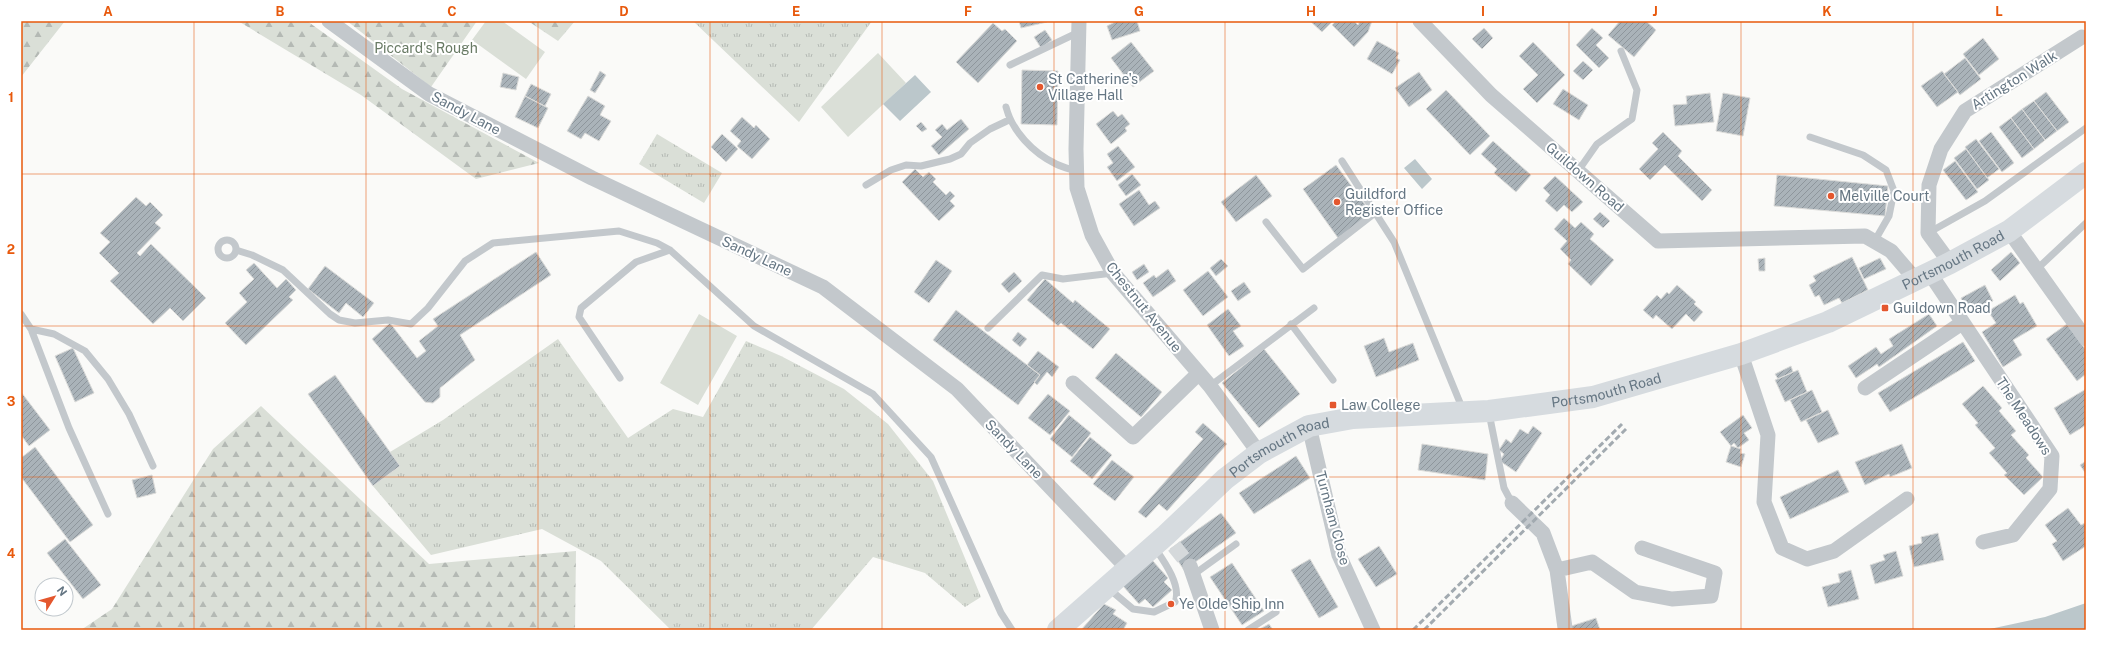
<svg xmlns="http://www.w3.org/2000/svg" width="2107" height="651" viewBox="0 0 2107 651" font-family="'Public Sans',sans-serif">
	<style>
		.grass { fill: url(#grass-tufts) }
		.forest { fill: url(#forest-firs) }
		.garden { fill: #dadfd7 }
		.water { fill: #bbc7cb }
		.building { fill: url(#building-hatch); stroke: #dcdcda }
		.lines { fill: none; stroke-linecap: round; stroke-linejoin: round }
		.street-tunnel { stroke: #d5d9db; stroke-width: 15; stroke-dasharray: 15 8; stroke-linecap: butt }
		.lane { stroke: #c3c8cc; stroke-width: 7 }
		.street { stroke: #c3c8cc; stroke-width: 15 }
		.primary { stroke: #d6dbdf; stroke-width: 22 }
		.rail { stroke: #a2aab0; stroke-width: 3; stroke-dasharray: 6 3; stroke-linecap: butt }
		.grid { fill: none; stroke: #e8590c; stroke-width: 1; stroke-opacity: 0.55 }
		.poi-dot { fill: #e4572e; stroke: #fff; stroke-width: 1.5 }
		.labels { text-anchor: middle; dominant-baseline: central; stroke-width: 4; stroke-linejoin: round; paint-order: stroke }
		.park-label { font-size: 14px; fill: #687a64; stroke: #fff }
		.poi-label { font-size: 14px; fill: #657683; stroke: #fff; text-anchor: start }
		.street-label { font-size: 14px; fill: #657683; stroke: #fff }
		.neatline { fill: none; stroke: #e8590c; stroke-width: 1.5 }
		.grid-label { font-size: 13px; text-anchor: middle; font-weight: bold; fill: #e8590c }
	</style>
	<defs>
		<pattern id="grass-tufts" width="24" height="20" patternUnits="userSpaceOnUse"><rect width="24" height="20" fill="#dadfd7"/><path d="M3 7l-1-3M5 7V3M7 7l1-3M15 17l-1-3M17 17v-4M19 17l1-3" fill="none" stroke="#b4b9b4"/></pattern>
		<pattern id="forest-firs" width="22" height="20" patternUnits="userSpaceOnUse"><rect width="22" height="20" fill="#dadfd7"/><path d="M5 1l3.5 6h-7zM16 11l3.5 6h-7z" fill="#b4b9b4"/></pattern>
		<pattern id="building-hatch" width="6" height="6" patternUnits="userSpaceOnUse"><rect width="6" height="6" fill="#aab3b9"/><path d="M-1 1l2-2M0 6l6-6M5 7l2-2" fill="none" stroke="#8e969c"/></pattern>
	</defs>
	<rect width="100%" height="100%" fill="#fafaf8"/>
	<path class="grass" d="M693 21H872L799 122Z
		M657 134 722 173 704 203 639 164Z
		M558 339 628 438 673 409 703 417 746 341 781 356 844 389 888 424 933 481 981 597 965 607 925 573 873 557 811 630H671L601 561 542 529 431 555 373 486 400 466 390 452 443 420Z"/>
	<path class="forest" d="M21 21H65L21 77Z
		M238 21H307L402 89 539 163 476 179 361 95Z
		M347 21H477L431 87Z
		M528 21H575L558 41Z
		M261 406 429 564 576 551 575 630H81L112 609 213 449Z"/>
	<path class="garden" d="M486 21H502L545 52 526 79 472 40Z
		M878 53 906 83 848 137 821 107Z
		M699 314 737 336 698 405 660 383Z"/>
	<path class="water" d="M915 75 931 92 900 121 883 104Z
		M1415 159 1432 179 1422 189 1404 168Z
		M2086 603V630H1985L2045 617Z"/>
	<path class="building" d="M1019 21H1047V22L1021 28Z
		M1117 21H1137L1140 31 1112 40 1107 26Z
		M1310 21H1333L1322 32Z
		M1336 21H1354L1358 25 1360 21H1372L1368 32 1354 47 1332 25Z
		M1620 21H1646L1656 30 1634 57 1608 35Z
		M993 23 1002 31 1005 29 1017 41 978 83 956 62Z
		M1484 28 1493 38 1482 49 1472 39Z
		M1592 28 1603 38 1596 45 1609 58 1599 68 1576 45Z
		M1045 30 1052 40 1041 48 1034 37Z
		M1983 38 1999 59 1979 75 1963 54Z
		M1377 41 1399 53 1396 58 1400 60 1392 74 1367 59Z
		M1131 42 1154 71 1133 87 1111 58Z
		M1533 42 1565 75 1537 103 1523 89 1538 75 1519 56Z
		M1965 58 1981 79 1960 95 1944 74Z
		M1583 61 1593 70 1583 80 1573 71Z
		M1022 70 1058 71 1057 125 1021 124Z
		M600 71 606 75 595 93 590 90Z
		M1942 71 1958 92 1937 107 1921 86Z
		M1419 72 1432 90 1409 107 1395 88Z
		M503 73 519 77 516 90 500 87Z
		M531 84 551 94 545 106 525 96Z
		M1563 89 1588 105 1579 120 1553 104Z
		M1446 90 1490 136 1470 155 1426 109Z
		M2046 92 2069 122 2057 131 2034 101Z
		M1710 93 1714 122 1675 126 1673 105 1687 104 1686 96Z
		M1723 93 1750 98 1743 136 1716 131Z
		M525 96 548 108 538 128 515 117Z
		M588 96 605 106 600 115 611 121 599 141 585 133 581 139 567 131Z
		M2034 101 2057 131 2045 140 2022 109Z
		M2022 109 2045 140 2034 149 2011 118Z
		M1113 111 1118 117 1122 114 1130 124 1125 128 1127 131 1111 144 1096 124Z
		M742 117 754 128 756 125 770 139 752 159 737 146 741 141 730 131Z
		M2011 118 2034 149 2022 158 1999 127Z
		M961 119 969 129 939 155 931 146 942 137 935 130 942 124 947 130Z
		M921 122 927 129 922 132 916 126Z
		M1663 132 1682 151 1678 156 1712 190 1702 201 1665 165 1650 180 1639 169 1658 149 1652 143Z
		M1991 132 2014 163 2002 172 1979 141Z
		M722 134 738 149 726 162 711 147Z
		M1976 139 1999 169 1987 178 1965 147Z
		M1493 141 1531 175 1516 192 1494 173 1497 169 1481 154Z
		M1118 146 1135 167 1117 181 1107 167 1113 163 1107 154Z
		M1966 149 1989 180 1977 189 1954 158Z
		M1955 161 1978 192 1966 200 1943 170Z
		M1336 165 1372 214 1338 238 1303 189Z
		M915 169 923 177 929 172 936 179 933 182 946 195 950 191 955 196 950 201 955 206 939 221 902 182Z
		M1132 174 1141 185 1126 196 1118 185Z
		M1256 175 1272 196 1236 222 1221 202Z
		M1777 175 1888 186 1885 216 1774 206Z
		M1555 176 1583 202 1572 212 1564 205 1557 212 1545 201 1550 195 1543 188Z
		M1139 190 1149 205 1155 201 1160 208 1134 226 1119 204Z
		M136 197 146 206 150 202 163 215 155 223 161 228 137 253 140 256 151 244 206 298 183 321 170 308 153 324 110 281 119 273 99 253 110 242 100 233Z
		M1600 212 1610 221 1603 228 1593 219Z
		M1564 218 1575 228 1581 222 1594 234 1590 239 1614 260 1591 286 1568 264 1571 260 1560 249 1567 241 1554 229Z
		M536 252 551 275 460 335 475 360 440 388V397L433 403 425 402 372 339 390 323 417 358 426 351 419 341 438 326 433 319Z
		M2011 252 2020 263 2000 281 1991 270Z
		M1852 257 1868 290 1842 303 1839 298 1824 305 1819 295 1815 297 1809 285 1816 281 1813 276Z
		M1765 258V271H1759L1758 259Z
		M1880 258 1886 269 1864 279 1859 268Z
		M1221 259 1228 266 1216 276 1210 268Z
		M936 260 952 271 929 303 914 292Z
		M254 263 277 288 286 279 296 290 289 297 293 300 246 345 225 323 247 302 239 293 254 279 246 270Z
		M1144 264 1149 272 1137 280 1132 272Z
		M325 266 374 303 363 317 346 303 339 313 308 289Z
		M1168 269 1176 281 1153 297 1143 283 1154 275 1156 278Z
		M1208 271 1228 297 1203 316 1183 290Z
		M1014 272 1022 281 1009 293 1001 284Z
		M1045 279 1073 303 1075 300 1110 329 1093 349 1061 323 1058 326 1027 300Z
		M1244 282 1251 292 1238 301 1231 291Z
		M1677 285 1696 302 1694 304 1703 312 1694 322 1686 314 1672 329 1656 315 1653 319 1643 310 1657 295 1661 299 1667 292 1669 294Z
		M1985 285 1993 301 1968 313 1961 298Z
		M2015 295 2020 304 2023 302 2037 326 2013 340 2022 355 2003 367 1982 332 1996 323 1988 311Z
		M1228 309 1241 326 1233 331 1244 346 1229 356 1207 325Z
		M956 310 1040 375 1018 405 933 340Z
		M1929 314 1937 326 1879 367 1877 364 1856 378 1848 366 1876 347 1881 354 1893 346 1889 339Z
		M2067 324 2086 350V374L2077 381 2046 339Z
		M1018 332 1027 339 1020 347 1012 340Z
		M1384 338 1389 352 1413 343 1419 360 1376 377 1364 346Z
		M1963 342 1975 361 1890 412 1878 393Z
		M73 348 94 393 75 402 55 356Z
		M1264 349 1300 394 1259 428 1222 383Z
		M1038 351 1059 367 1052 377 1047 372 1037 385 1034 382 1040 375 1027 365Z
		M1116 353 1162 392 1141 417 1095 378Z
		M1791 366 1793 372 1778 379 1775 374Z
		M1798 370 1807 392 1785 402 1775 380Z
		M335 375 400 466 373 486 308 394Z
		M1983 386 2002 408 1999 411 2016 431 2011 435 2029 455 2026 458 2043 477 2024 495 2004 475 2007 473 1989 453 1995 448 1975 425 1978 423 1962 404Z
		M2086 389V425L2070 435 2054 408Z
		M1812 390 1822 412 1801 422 1790 400Z
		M21 392 50 430 29 446 21 435Z
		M1048 394 1070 411 1050 435 1028 418Z
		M1828 410 1839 434 1818 443 1806 420Z
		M1069 415 1091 433 1072 457 1050 439Z
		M1743 415 1752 428 1744 433 1749 440 1738 448 1734 443 1731 446 1720 432Z
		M1203 423 1227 444 1167 511 1159 504 1146 518 1138 512 1203 439 1195 432Z
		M1533 426 1542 433 1516 472 1500 461 1504 454 1499 450 1506 439 1511 443 1520 429 1528 434Z
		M1090 437 1112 455 1092 479 1070 461Z
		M1422 444 1488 454 1485 480 1418 470Z
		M1902 444 1912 468 1890 477 1889 474 1865 485 1855 462Z
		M1731 446 1741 449 1740 453 1745 454 1741 467 1726 462Z
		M35 447 93 525 70 542 21 477V458Z
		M1296 456 1310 478 1254 514 1239 493Z
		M1112 460 1134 477 1115 501 1093 484Z
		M2086 461V474L2080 465Z
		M1838 470 1849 492 1790 519 1780 497Z
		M152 475 156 493 137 498 132 480Z
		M2068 508 2081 525 2085 523 2086 525V546L2063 561 2052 544 2057 541 2045 525Z
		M1221 513 1236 533 1184 570 1170 549Z
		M1938 533 1944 560 1914 567 1909 546 1922 543 1921 537Z
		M65 539 101 585 83 599 47 553Z
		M1379 546 1397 574 1376 587 1358 559Z
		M1896 551 1903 576 1875 584 1870 565 1885 560 1883 555Z
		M1310 559 1338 607 1319 618 1291 570Z
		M1152 560 1168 578 1164 582 1172 590 1153 607 1145 599 1139 604 1123 586Z
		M1232 563 1264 611 1242 625 1210 577Z
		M1851 570 1859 599 1828 607 1822 587 1840 582 1838 574Z
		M1104 604 1116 610 1113 614 1127 623 1123 630H1081Z
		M1596 618 1600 630H1559Z
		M1269 624 1273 630H1258Z"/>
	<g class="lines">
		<path class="street-tunnel" d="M1174 546 1190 566"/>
		<path class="lane" d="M1010 65 1079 32
			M1006 107C1012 131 1033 153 1056 164 1062 167 1070 169 1076 171
			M1810 137 1863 155 1886 170 1894 191 1889 216 1874 242
			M1342 161 1394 242 1463 410
			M1578 171 1597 144 1632 119 1637 90 1621 51
			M866 185 891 170 906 165 921 166 950 159 961 154 970 143 990 129 1009 120
			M1266 222 1303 269 1375 213
			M1928 233 1985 201 2086 128
			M218 249a9 9 0 1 1 18 0a9 9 0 1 1-18 0Z
			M236 250 252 255 283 270 330 314 339 320 355 323 388 320 411 324 428 308 465 261 493 243 619 231 657 243 670 250 754 326 873 394 931 457 1001 613 1012 630
			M2037 269 2086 223
			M21 314 31 329 69 428 108 514
			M1291 324 1333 380
			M988 328 1042 275 1063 279 1113 273
			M31 329 54 334 85 351 108 379 129 414 153 466
			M620 378 579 317 581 308 636 262 670 250
			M1210 386 1314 308
			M1489 413 1504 488 1512 503
			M1193 575 1236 544
			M1108 588 1133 609 1154 612 1175 602C1182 586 1164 561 1155 548
			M1248 630 1276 612"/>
		<path class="street" d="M329 21 429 94 592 178 823 287 957 389 1128 569
			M1079 21 1076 149 1077 188 1092 235 1113 273 1210 386 1259 453
			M1420 21 1491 95 1658 241 1865 236 1891 251 1915 279
			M2009 231 2086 339
			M1950 263 1928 233 1929 185 1941 149 1965 111 2082 37
			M1929 272 2052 456 2050 489 2013 535 1983 542
			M1741 354 1768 435 1764 502 1782 548 1807 559 1834 551 1907 499
			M1073 383 1133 437 1199 373
			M1865 388 1962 323
			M1309 426 1339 555 1373 630
			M1512 503 1543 533 1557 570
			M1190 566 1212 630
			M1565 628 1557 570 1592 562 1635 592 1672 599 1711 596 1715 573 1642 548"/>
		<path class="primary" id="s1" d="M1058 630 1166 535 1225 479 1259 453 1309 426 1353 418 1489 411 1593 397 1741 354 1828 322 1950 263 2009 231 2086 173"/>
		<path class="rail" d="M1413 630 1622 424
			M1424 630 1626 429"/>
	</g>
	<path class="grid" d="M194 21V630M366 21V630M538 21V630M710 21V630M882 21V630M1054 21V630M1225 21V630M1397 21V630M1569 21V630M1741 21V630M1913 21V630M21 174H2086M21 326H2086M21 477H2086"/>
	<g class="poi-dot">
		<circle cx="1040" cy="87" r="4"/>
		<circle cx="1831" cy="196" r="4"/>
		<circle cx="1337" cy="202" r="4"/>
		<rect x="1881" y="304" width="8" height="8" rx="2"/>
		<rect x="1329" y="401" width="8" height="8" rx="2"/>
		<circle cx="1171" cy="604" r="4"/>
	</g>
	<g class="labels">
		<g class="park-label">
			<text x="426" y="48">Piccard's Rough</text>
		</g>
		<g class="poi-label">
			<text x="1048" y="79">St Catherine's<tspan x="1048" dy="16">Village Hall</tspan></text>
			<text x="1345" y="194">Guildford<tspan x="1345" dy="16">Register Office</tspan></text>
			<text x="1839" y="196">Melville Court</text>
			<text x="1893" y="308">Guildown Road</text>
			<text x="1341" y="405">Law College</text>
			<text x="1179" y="604">Ye Olde Ship Inn</text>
		</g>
		<g class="street-label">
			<text transform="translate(2014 80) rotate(-32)">Artington Walk</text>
			<text transform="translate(466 113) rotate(28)">Sandy Lane</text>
			<text transform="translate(1585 177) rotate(41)">Guildown Road</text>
			<text transform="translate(757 256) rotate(25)">Sandy Lane</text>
			<text stroke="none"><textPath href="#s1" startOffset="997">Portsmouth Road</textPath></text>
			<text transform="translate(1144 307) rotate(51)">Chestnut Avenue</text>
			<text stroke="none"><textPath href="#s1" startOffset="625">Portsmouth Road</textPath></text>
			<text transform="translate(2024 416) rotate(57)">The Meadows</text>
			<text transform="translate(1014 449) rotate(46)">Sandy Lane</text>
			<text stroke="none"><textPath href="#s1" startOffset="289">Portsmouth Road</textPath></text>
			<text transform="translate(1333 518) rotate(75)">Turnham Close</text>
		</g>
	</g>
	<rect width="2107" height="651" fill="none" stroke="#ffffff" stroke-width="44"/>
	<g transform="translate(54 597) rotate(53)"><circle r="19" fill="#ffffff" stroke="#c1c8cd"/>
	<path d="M0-3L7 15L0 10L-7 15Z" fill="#e4572e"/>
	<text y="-6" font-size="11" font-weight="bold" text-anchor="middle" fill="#657683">N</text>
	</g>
	<rect x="22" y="22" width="2063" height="607" class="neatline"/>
	<g class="grid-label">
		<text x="108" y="16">A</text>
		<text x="280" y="16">B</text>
		<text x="452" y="16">C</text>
		<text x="624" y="16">D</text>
		<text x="796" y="16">E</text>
		<text x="968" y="16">F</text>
		<text x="1139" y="16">G</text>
		<text x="1311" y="16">H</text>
		<text x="1483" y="16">I</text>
		<text x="1655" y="16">J</text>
		<text x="1827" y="16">K</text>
		<text x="1999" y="16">L</text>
		<text x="11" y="102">1</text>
		<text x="11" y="254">2</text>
		<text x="11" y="406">3</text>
		<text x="11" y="558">4</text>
	</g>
</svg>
